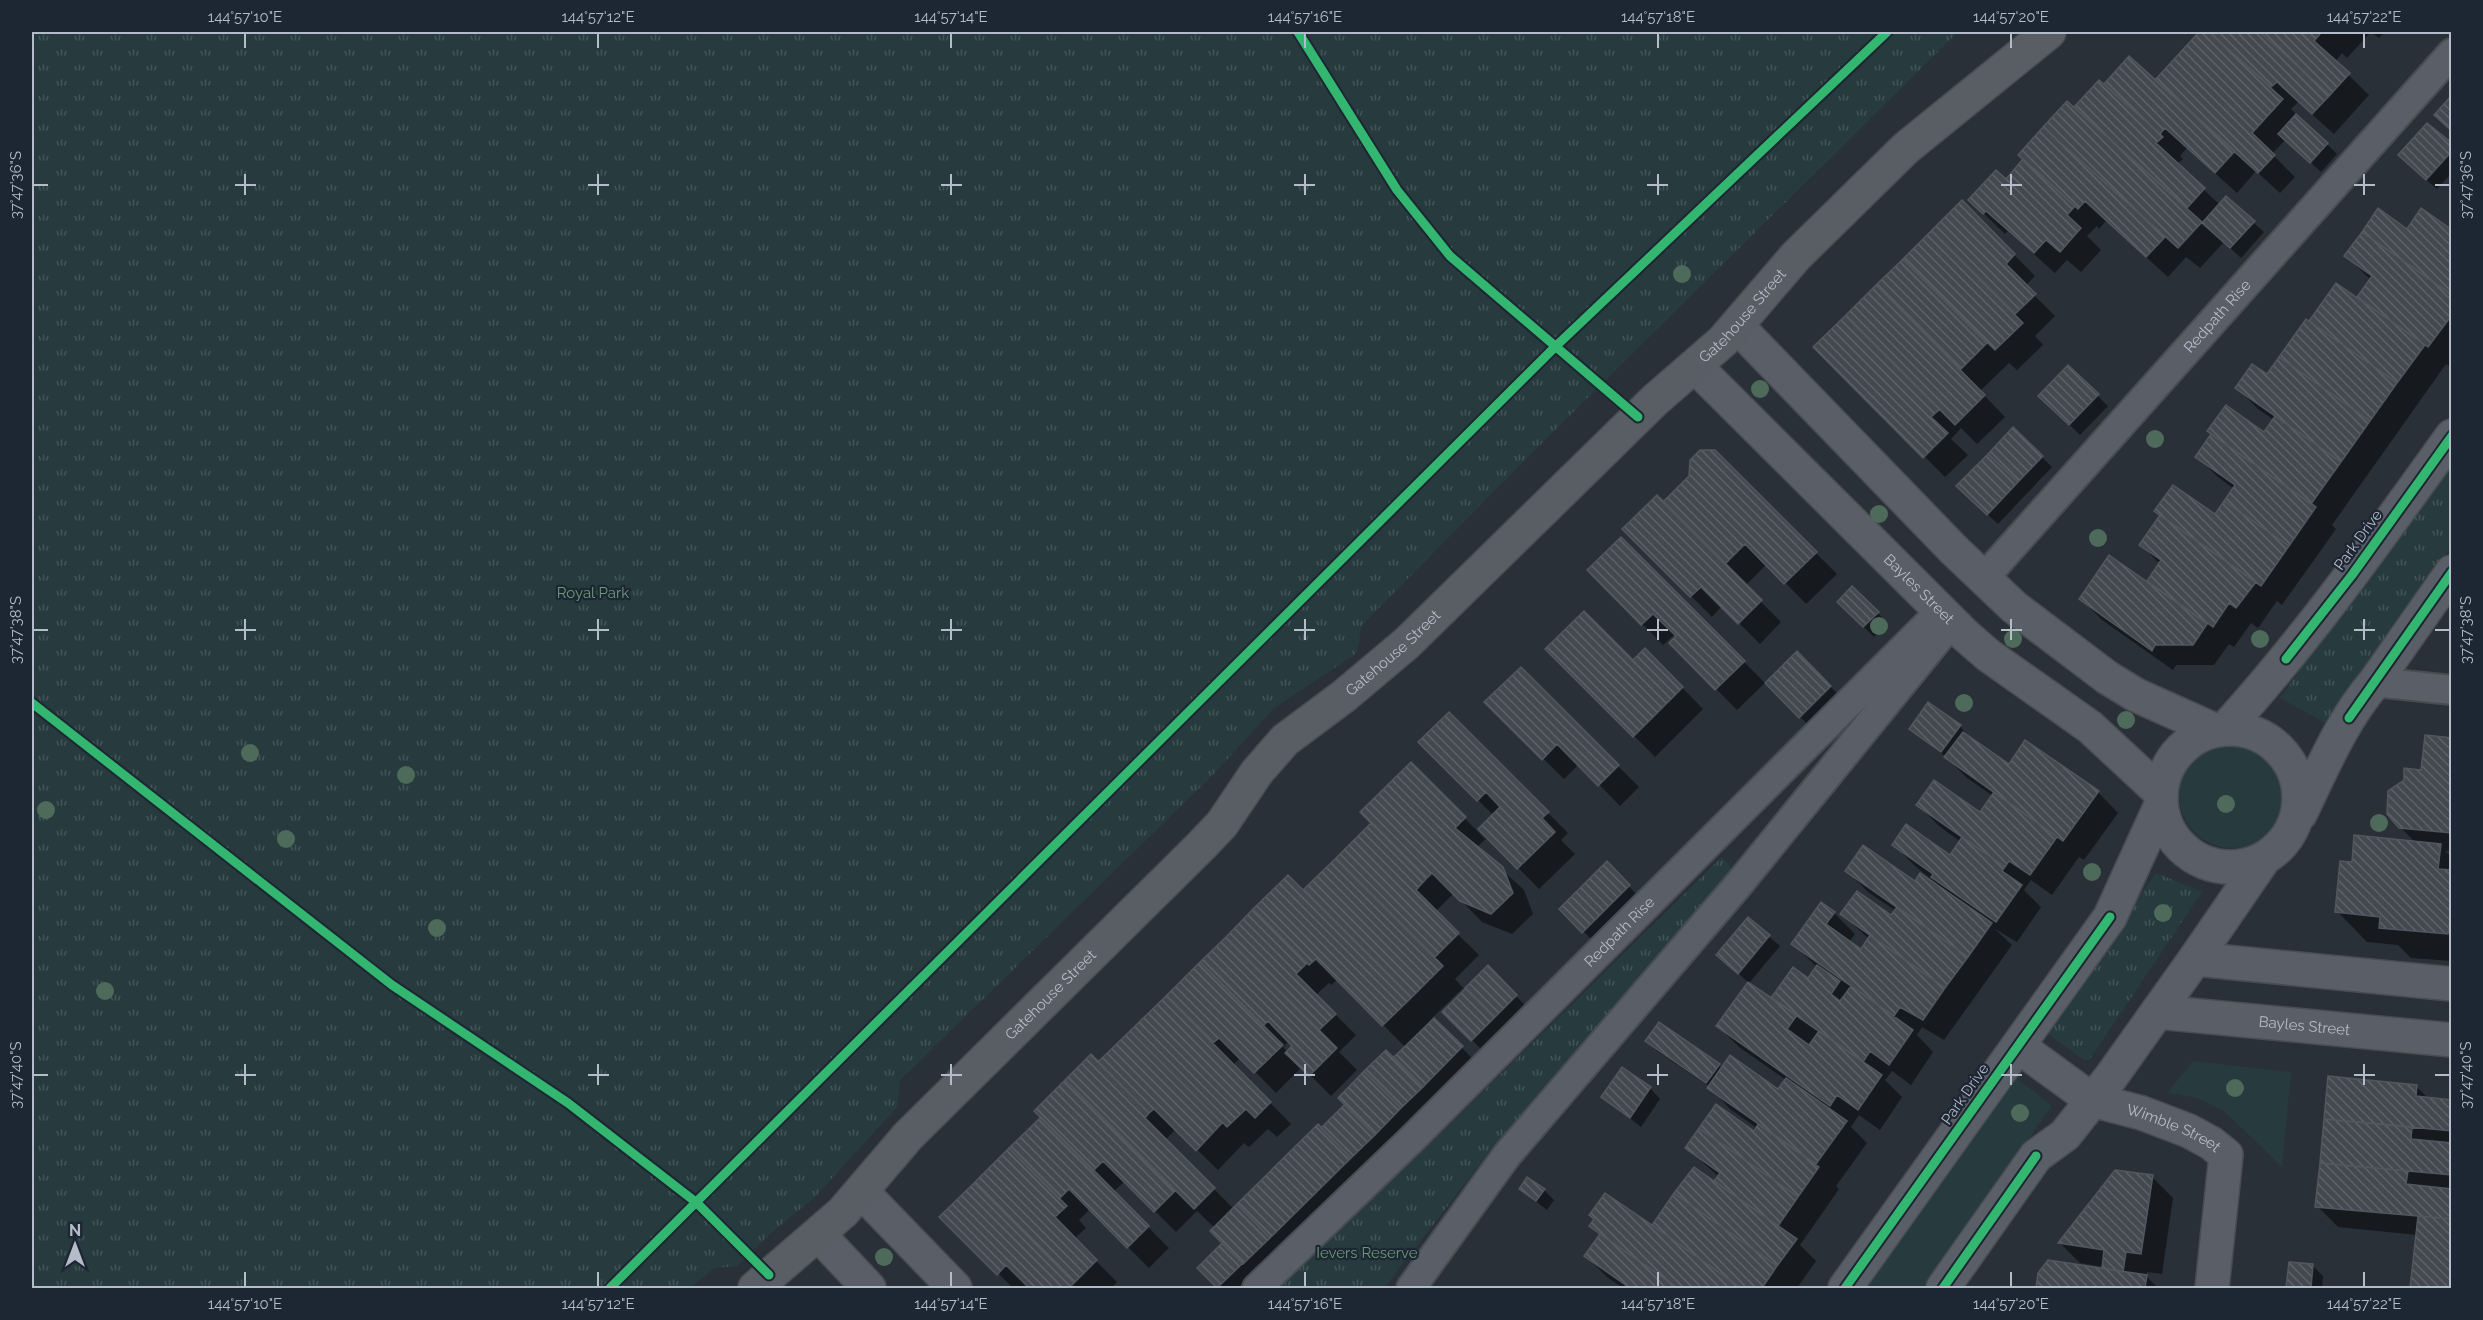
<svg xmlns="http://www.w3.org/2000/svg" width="2483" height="1320" viewBox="0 0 2483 1320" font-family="Raleway,sans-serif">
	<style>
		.grass { fill: #273a3e }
		.park { fill: url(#park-tufts) }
		.shadow { fill: #0007; fill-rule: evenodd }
		.building { fill: url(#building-back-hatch); stroke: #52575f; stroke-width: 1.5 }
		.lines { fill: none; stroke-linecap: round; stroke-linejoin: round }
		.lane-casing { stroke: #484c53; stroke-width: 32 }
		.street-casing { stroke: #484c53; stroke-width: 36 }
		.secondary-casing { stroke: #484c53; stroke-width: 36 }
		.lane { stroke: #5a5e66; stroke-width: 28 }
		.street { stroke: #5a5e66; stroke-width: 33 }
		.secondary { stroke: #595d64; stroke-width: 33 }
		.cycleway-casing { stroke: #1d2633; stroke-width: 13 }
		.cycleway { stroke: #33b770; stroke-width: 9 }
		.tree { fill: #4e6a5a }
		.ticks { fill: none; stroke: #b4bcc9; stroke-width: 2 }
		.labels { text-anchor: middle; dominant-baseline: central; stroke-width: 4.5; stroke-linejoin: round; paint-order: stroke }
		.street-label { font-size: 15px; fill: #b4bcc9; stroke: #1d2633 }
		.park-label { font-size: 15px; fill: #6b9a76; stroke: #1d2633 }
		.neatline { fill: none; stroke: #b4bcc9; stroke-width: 2 }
		.ticks-label { font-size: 15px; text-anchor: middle; fill: #b4bcc9 }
	</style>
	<defs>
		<pattern id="park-tufts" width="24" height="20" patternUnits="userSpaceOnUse" patternTransform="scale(1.5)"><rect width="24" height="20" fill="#273a3e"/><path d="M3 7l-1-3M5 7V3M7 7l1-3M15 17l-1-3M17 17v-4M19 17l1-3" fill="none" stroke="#445559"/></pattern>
		<pattern id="building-back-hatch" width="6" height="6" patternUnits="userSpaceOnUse" patternTransform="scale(1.5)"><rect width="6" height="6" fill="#444950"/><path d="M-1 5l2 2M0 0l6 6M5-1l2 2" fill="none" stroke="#5d6168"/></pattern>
	</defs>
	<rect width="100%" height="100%" fill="#2a3038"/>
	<path class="grass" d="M2179 794a54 54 0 1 1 108 0a54 54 0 1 1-108 0Z
		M2193 1061 2291 1072 2282 1167 2224 1111 2198 1098 2167 1093Z
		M2015 1077 2050 1104 2051 1107 1924 1288H1861Z"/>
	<path class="park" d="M32 32H1958L1546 439 1364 623C1357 633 1362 645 1354 655L1273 709 1216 772 900 1080 897 1107 815 1197 770 1234 737 1266 714 1268 690 1288H32Z
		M2451 458V547L2327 724 2280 698Z
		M1722 857 1732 869 1484 1159 1384 1288H1278L1442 1132Z
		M2156 873 2202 892 2089 1060H2084L2047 1033 2046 1026Z"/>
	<path class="shadow" d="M2201 32H2385L2379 38 2371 32 2347 58 2342 53 2335 62 2369 95 2334 134 2298 102 2291 109 2337 154 2321 172 2286 139 2272 154 2295 177 2280 193 2256 171 2237 193 2187 148 2180 156 2183 159 2177 164 2220 205 2226 198 2264 232 2241 258 2224 242 2200 268 2186 257 2168 277 2106 221 2099 229 2097 226 2087 236 2101 250 2081 272 2067 260 2055 273 2008 231 2005 234 1970 200 2006 181 2024 160 2020 155 2067 103 2074 110 2099 82 2104 86 2129 58 2155 82Z
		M2452 145V173L2437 189 2410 166Z
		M1962 202 2035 276 2025 286 2055 316 2035 336 2043 345 2017 370 2009 363 1980 391 2005 417 1977 444 1961 428 1951 439 1968 455 1945 477 1815 347Z
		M2407 231 2452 232V365L2450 367 2446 364 2332 525 2336 529 2282 605 2277 601 2258 628 2251 623 2234 647 2229 644 2214 665H2176L2173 670 2102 620 2081 599 2147 583 2160 564 2141 545 2215 516 2234 489 2218 477 2197 457 2213 434H2265L2274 420 2258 409 2237 388 2267 376 2337 285 2357 299 2371 280 2346 256Z
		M2068 367 2108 406 2080 435 2040 396Z
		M2013 429 2052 467 1998 524 1968 497Z
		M1714 452 1837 574 1806 604 1767 564 1745 586 1781 622 1760 644 1722 606 1712 617 1624 529 1663 504Z
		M1621 539 1765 683 1737 710 1671 643 1678 636 1675 634 1663 645 1589 570Z
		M1852 588 1888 623 1874 637 1839 602Z
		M1548 649 1633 662 1645 650 1703 709 1655 757Z
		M1797 654 1841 697 1810 727 1767 683Z
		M1521 669 1639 787 1620 806 1579 764 1564 779 1486 702Z
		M1449 714 1568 833 1561 840 1575 854 1539 889 1488 837 1477 847 1524 890 1533 914 1512 934 1482 922 1454 893 1435 912 1479 955 1455 979 1463 988 1432 1018 1472 1058 1360 1169 1371 1180 1281 1247 1238 1288H1219L1199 1268 1224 1243 1215 1228 1197 1211 1176 1232 1125 1181 1113 1192 1169 1248 1149 1268 1090 1209 1079 1220 1086 1228 1074 1239 1117 1282 1111 1288H1031L1028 1285 1024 1288H1013L942 1217 1043 1117 1065 1082 1091 1057 1098 1064 1288 877 1303 892 1373 823 1411 764 1485 839 1487 836 1494 816 1420 742ZM1338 979 1406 1048 1321 1130 1234 1209 1165 1140 1176 1129 1218 1170 1244 1143 1249 1147 1268 1129 1277 1137 1291 1124 1233 1065 1241 1057 1276 1093 1302 1067 1331 1096 1357 1070 1339 1052 1356 1035 1316 995 1329 983 1331 985ZM1289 1041 1294 1046 1288 1052 1283 1047Z
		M1960 726 1969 738 2009 766 2098 792 2118 813 2084 860 2079 857 2052 895 2031 880 2024 890 2041 907 2017 942 1995 929 2012 945 1944 1040 1922 1027 1917 1035 1933 1052 1911 1085 1892 1071 1885 1080 1902 1097 1880 1130 1859 1115 1851 1127 1867 1143 1836 1186 1839 1189 1800 1245 1816 1261 1797 1288H1623L1607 1277 1586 1256 1601 1235 1591 1226 1652 1227 1715 1183 1719 1177 1687 1148 1754 1133 1757 1128 1730 1109 1710 1087 1657 1051 1647 1041 1719 1065 1723 1069 1778 1091 1786 1080 1739 1047 1718 1026 1808 980 1817 967 1793 944 1834 913 1855 934 1849 942 1861 951 1869 939 1842 914 1892 917 1896 911 1868 892 1847 871 1915 883 1950 894 1915 866 1894 845 1951 857 1961 842 1939 826 1918 805 1980 815 1993 796 1967 778 1946 757 1911 729Z
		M2452 739V851H2445L2452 857V961L2411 958 2398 945 2367 942 2337 911 2353 864 2416 843 2400 827 2422 772Z
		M1607 863 1639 897 1594 942 1561 909Z
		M1748 919 1780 946 1749 983 1729 965Z
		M1488 968 1526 1006 1482 1050 1444 1012Z
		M2416 1086 2429 1099 2452 1101V1288H2412L2417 1235 2338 1227 2317 1206Z
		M1650 1088 1660 1099 1641 1127 1603 1097Z
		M2152 1177 2173 1198 2162 1274 2147 1272 2146 1276 2158 1288H2038L2040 1274 2103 1270V1267L2080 1263 2060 1243Z
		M1521 1189 1544 1190 1554 1200 1547 1210Z
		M2290 1264 2313 1266 2323 1276 2322 1288H2288Z"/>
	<path class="building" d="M2199 32H2209L2283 99 2252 133 2275 155 2258 173 2155 80Z
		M2209 32H2260L2330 95 2312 114 2277 82 2271 87Z
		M2260 32H2318L2320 34 2314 41 2350 73 2330 95Z
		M2129 56 2235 151 2215 173 2165 128 2160 134 2104 84Z
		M2099 80 2160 134 2163 137 2156 143 2205 188 2187 208 2074 107Z
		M2452 95V131L2434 115Z
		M2067 101 2202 222 2178 248 2043 127Z
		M2296 114 2328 143 2310 163 2278 134Z
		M2427 123 2452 143V151L2426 180 2398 155Z
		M2043 127 2165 237 2146 257 2085 201 2078 209 2018 155Z
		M2023 159 2075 206 2067 215 2081 228 2060 252 2046 240 2034 253 1986 211 1983 214 1968 200 1996 170 2006 179Z
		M2226 196 2255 221 2230 248 2202 223Z
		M1962 200 2015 254 2006 264 2036 294 2015 314 1931 231Z
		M2378 208 2407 229 2421 208 2452 230V295L2362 232Z
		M1931 231 2023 323 1995 350 1903 259Z
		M2362 232 2452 295V315L2428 347 2357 297 2372 276 2344 256Z
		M1903 259 1987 343 1961 369 1876 285Z
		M2336 283 2425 345 2397 383 2309 321Z
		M1876 285 1985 395 1955 425 1846 315Z
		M1846 315 1940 409 1931 417 1948 433 1923 458 1813 347Z
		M2306 319 2397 383 2370 421 2279 357Z
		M2279 357 2370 421 2341 462 2235 388 2252 364 2267 374Z
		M2068 365 2099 394 2069 425 2038 396Z
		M2226 405 2264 432 2275 416 2341 462 2311 504 2207 431Z
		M2013 427 2043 456 2018 482 1988 454Z
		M2211 434 2316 507 2289 546 2224 501 2235 485 2195 457Z
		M1700 450H1715L1817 552 1784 584 1745 544 1725 564 1663 502 1689 476 1690 460Z
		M1988 454 2018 482 1987 515 1956 486Z
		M2173 485 2215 514 2224 501 2289 546 2261 586 2154 511Z
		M1657 495 1762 600 1738 624 1701 587 1690 597 1622 529Z
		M2160 515 2256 582 2236 608 2229 603 2213 627 2147 581 2161 560 2139 545Z
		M1621 537 1745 661 1715 690 1669 643 1676 636 1653 614 1641 625 1587 570Z
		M2109 555 2207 624 2193 645H2155L2152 651 2079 599Z
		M1852 586 1879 612 1863 627 1837 602Z
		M1584 611 1633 660 1645 648 1683 687 1633 737 1545 649Z
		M1797 651 1831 686 1799 718 1765 683Z
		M1521 667 1619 765 1598 786 1557 744 1542 760 1484 702Z
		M1928 702 1961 725 1941 752 1909 729Z
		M1449 712 1549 812 1542 818 1555 832 1517 869 1478 829 1500 807 1486 792 1477 801 1418 742Z
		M1963 732 2009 764 2025 740 2099 791 2063 841 1944 757Z
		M2425 735 2452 738V833L2399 828 2387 814 2388 791 2404 780V768L2421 770Z
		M1411 762 1466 817 1455 828 1503 867 1513 893 1491 914 1460 901 1432 873 1426 879 1360 812Z
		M1934 780 1980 812 1994 792 2057 837 2030 875 2009 861 2005 867 1916 805Z
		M1371 823 1426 879 1416 890 1459 933 1435 957 1336 858Z
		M1906 824 1950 855 1962 837 2005 867 2002 871 2022 885 1996 922 1931 877 1933 874 1892 845Z
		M2354 835 2441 844 2438 869 2452 870V902L2448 934 2379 928 2380 917 2335 912 2340 861 2352 862Z
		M1863 845 1915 881 1920 873 1992 923 1968 957 1845 871Z
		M1336 858 1443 966 1411 998 1303 890Z
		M1607 861 1630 885 1582 933 1559 909Z
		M1288 875 1411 998 1382 1026 1316 959 1309 965 1253 909Z
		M1857 891 1891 915 1897 907 1968 957 1945 988 1840 914Z
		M1821 902 1835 912 1826 924 1861 949 1870 935 1945 988 1923 1020 1900 1007 1894 1016 1791 944Z
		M1253 909 1307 963 1296 974 1336 1014 1319 1030 1226 937Z
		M1748 917 1770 935 1738 974 1716 955Z
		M1226 937 1337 1048 1309 1076 1285 1053 1292 1046 1268 1021 1263 1026 1200 962Z
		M1200 962 1283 1045 1254 1073 1219 1038 1213 1043 1166 996Z
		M1488 965 1517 995 1495 1017 1465 988Z
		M1817 965 1840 981 1831 994 1840 1001 1851 986 1913 1030 1889 1065 1870 1051 1863 1062 1771 998 1793 967 1808 978Z
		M1748 982 1797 1015 1787 1029 1809 1045 1819 1031 1882 1075 1858 1110 1837 1095 1830 1106 1716 1026Z
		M1466 988 1495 1017 1471 1041 1442 1012Z
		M1166 996 1271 1102 1255 1118 1246 1109 1227 1127 1130 1031Z
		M1434 1018 1463 1046 1423 1087 1393 1058Z
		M1659 1022 1720 1064 1706 1083 1645 1041Z
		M1130 1031 1222 1123 1196 1151 1154 1109 1149 1113 1098 1062Z
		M1386 1050 1423 1087 1401 1108 1364 1071Z
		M1091 1054 1149 1113 1145 1118 1215 1188 1194 1209 1065 1080Z
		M1730 1055 1778 1089 1786 1078 1847 1121 1816 1164 1707 1088Z
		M1622 1067 1651 1087 1630 1118 1601 1097Z
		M1364 1071 1401 1108 1375 1135 1338 1098Z
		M2328 1076 2417 1085 2416 1096 2452 1100V1131L2324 1119Z
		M1065 1080 1175 1191 1154 1212 1103 1161 1093 1171 1034 1111Z
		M1345 1104 1375 1135 1351 1158 1321 1128Z
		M1716 1104 1754 1131 1758 1124 1819 1167 1798 1197 1699 1128Z
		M1041 1117 1149 1226 1127 1248 1069 1189 1059 1199 1009 1148Z
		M2324 1119 2412 1127 2411 1139 2452 1143V1175L2320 1163Z
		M1318 1124 1351 1158 1270 1238 1237 1204Z
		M1699 1128 1798 1197 1778 1226 1714 1181 1720 1173 1685 1148Z
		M1009 1148 1067 1206 1055 1217 1097 1260 1074 1283 974 1183Z
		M2320 1163 2408 1171 2406 1184 2452 1189V1219L2315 1207Z
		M1694 1167 1797 1239 1777 1266 1674 1193Z
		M2115 1170 2153 1175 2141 1254 2126 1252 2123 1272 2102 1268 2104 1250 2058 1243Z
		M1527 1177 1545 1189 1536 1201 1519 1189Z
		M974 1183 1074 1283 1069 1288H1029L1006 1265 997 1275 939 1217Z
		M1605 1193 1652 1225 1741 1288H1678L1600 1234 1589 1226 1594 1219 1589 1215Z
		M1674 1193 1777 1266 1762 1288H1741L1652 1225Z
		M1237 1204 1270 1238 1243 1264 1210 1231Z
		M2418 1216 2452 1219V1288H2410Z
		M1600 1234 1678 1288H1630L1584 1256Z
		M1222 1243 1243 1263 1217 1288 1197 1268Z
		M2048 1260 2147 1275 2145 1288H2036L2038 1273Z
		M2289 1262 2313 1264 2311 1288H2286Z"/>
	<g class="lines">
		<g class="lane-casing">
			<g id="lane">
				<path id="s1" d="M1983 579 2452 53"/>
				<path d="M2375 682 2452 690"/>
				<path id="s2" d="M1257 1288 1412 1139 1941 611"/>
				<path d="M1411 1288 1507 1155 1739 884 1951 623"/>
			</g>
		</g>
		<g class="street-casing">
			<g id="street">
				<path d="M1737 326 1954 550 2014 607 2108 678 2136 695 2214 730"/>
				<path id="s3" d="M1695 366 1965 635 1988 655 2090 727 2160 792"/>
				<path d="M2226 728C2309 637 2380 536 2452 436"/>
				<circle cx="2230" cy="798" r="69"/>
				<path d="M2300 814C2322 769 2342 720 2375 682L2452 572"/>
				<path d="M2195 959 2452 984"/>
				<path id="s4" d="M2158 1012 2452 1040"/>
				<path id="s5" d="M2018 1046 2092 1100 2142 1113 2189 1131 2211 1143 2226 1155 2212 1288"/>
				<path d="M862 1192 955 1288"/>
				<path d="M819 1235 869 1288"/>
				<path d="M1845 1288 2110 917 2161 805"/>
				<path d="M1943 1288 2036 1156 2065 1135 2111 1077 2195 959 2263 860"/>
			</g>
		</g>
		<g class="secondary-casing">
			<g id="secondary">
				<path id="s6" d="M755 1288 843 1212 908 1136 1201 846 1222 824 1257 772 1285 740 1344 696 1407 643 1655 400 1723 341 1796 256 1906 148 2049 32"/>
			</g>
		</g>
		<use href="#lane" class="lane"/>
		<use href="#street" class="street"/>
		<use href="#secondary" class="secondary"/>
		<g class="cycleway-casing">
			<path id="cycleway" d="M1298 32 1397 190 1450 256 1638 417
				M2286 659 2352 575 2452 436
				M32 703 392 985 568 1103 697 1203 769 1275
				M2349 718 2452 572
				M610 1288 1555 347 1887 32
				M1845 1288 2110 917
				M1943 1288 2036 1156"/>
		</g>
		<use href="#cycleway" class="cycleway"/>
	</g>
	<g class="tree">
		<circle cx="1682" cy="274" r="9"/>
		<circle cx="1760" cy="389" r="9"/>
		<circle cx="2155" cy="439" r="9"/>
		<circle cx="1879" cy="514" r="9"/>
		<circle cx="2098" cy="538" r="9"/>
		<circle cx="1879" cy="626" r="9"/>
		<circle cx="2013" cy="639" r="9"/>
		<circle cx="2260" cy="639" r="9"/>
		<circle cx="1964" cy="703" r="9"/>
		<circle cx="2126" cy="720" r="9"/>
		<circle cx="250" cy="753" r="9"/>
		<circle cx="406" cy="775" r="9"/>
		<circle cx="2226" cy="804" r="9"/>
		<circle cx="46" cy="810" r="9"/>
		<circle cx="2379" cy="823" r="9"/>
		<circle cx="286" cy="839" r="9"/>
		<circle cx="2092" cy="872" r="9"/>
		<circle cx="2163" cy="913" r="9"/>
		<circle cx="437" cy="928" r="9"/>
		<circle cx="105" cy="991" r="9"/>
		<circle cx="2235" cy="1088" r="9"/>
		<circle cx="2020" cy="1113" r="9"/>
		<circle cx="884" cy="1257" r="9"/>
	</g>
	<path class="ticks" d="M245 33V48M598 33V48M951 33V48M1305 33V48M1658 33V48M2011 33V48M2364 33V48M245 174V195M598 174V195M951 174V195M1305 174V195M1658 174V195M2011 174V195M2364 174V195M33 185H48M235 185H256M588 185H609M941 185H962M1294 185H1315M1647 185H1668M2001 185H2022M2354 185H2375M2435 185H2450M245 619V640M598 619V640M951 619V640M1305 619V640M1658 619V640M2011 619V640M2364 619V640M33 630H48M235 630H256M588 630H609M941 630H962M1294 630H1315M1647 630H1668M2001 630H2022M2354 630H2375M2435 630H2450M245 1064V1085M598 1064V1085M951 1064V1085M1305 1064V1085M1658 1064V1085M2011 1064V1085M2364 1064V1085M33 1075H48M235 1075H256M588 1075H609M941 1075H962M1294 1075H1315M1647 1075H1668M2001 1075H2022M2354 1075H2375M2435 1075H2450M245 1272V1287M598 1272V1287M951 1272V1287M1305 1272V1287M1658 1272V1287M2011 1272V1287M2364 1272V1287"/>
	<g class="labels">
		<g class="street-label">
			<text stroke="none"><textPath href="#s6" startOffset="1389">Gatehouse Street</textPath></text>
			<text stroke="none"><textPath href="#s1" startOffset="352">Redpath Rise</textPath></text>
			<text transform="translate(2358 540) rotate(-54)">Park Drive</text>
			<text stroke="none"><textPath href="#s3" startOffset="316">Bayles Street</textPath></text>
			<text stroke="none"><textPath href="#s6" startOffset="903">Gatehouse Street</textPath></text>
			<text stroke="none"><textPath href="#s2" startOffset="508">Redpath Rise</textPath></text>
			<text stroke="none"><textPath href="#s6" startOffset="417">Gatehouse Street</textPath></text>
			<text stroke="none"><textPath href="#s4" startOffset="147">Bayles Street</textPath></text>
			<text transform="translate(1965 1094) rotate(-55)">Park Drive</text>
			<text stroke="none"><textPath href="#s5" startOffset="178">Wimble Street</textPath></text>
		</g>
		<g class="park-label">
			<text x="593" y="593">Royal Park</text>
			<text x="1367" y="1253">Ievers Reserve</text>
		</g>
	</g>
	<rect width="2483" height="1320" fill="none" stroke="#1d2633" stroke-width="66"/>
	<g transform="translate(75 1245)" stroke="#1d2633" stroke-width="4.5" paint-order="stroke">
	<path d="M0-4.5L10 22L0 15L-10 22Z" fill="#b4bcc9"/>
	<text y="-9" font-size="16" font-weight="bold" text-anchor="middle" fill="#b4bcc9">N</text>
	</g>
	<rect x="33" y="33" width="2417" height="1254" class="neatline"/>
	<g class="ticks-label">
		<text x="245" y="22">144°57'10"E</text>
		<text x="598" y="22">144°57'12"E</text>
		<text x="951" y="22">144°57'14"E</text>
		<text x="1305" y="22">144°57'16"E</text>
		<text x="1658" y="22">144°57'18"E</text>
		<text x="2011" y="22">144°57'20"E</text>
		<text x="2364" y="22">144°57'22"E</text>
		<text transform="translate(16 185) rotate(-90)" y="5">37°47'36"S</text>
		<text transform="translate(2466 185) rotate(-90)" y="5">37°47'36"S</text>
		<text transform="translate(16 630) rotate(-90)" y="5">37°47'38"S</text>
		<text transform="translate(2466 630) rotate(-90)" y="5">37°47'38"S</text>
		<text transform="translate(16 1075) rotate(-90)" y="5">37°47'40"S</text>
		<text transform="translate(2466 1075) rotate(-90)" y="5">37°47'40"S</text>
		<text x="245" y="1309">144°57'10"E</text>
		<text x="598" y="1309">144°57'12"E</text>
		<text x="951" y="1309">144°57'14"E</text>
		<text x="1305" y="1309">144°57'16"E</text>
		<text x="1658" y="1309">144°57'18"E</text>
		<text x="2011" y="1309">144°57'20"E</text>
		<text x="2364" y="1309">144°57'22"E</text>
	</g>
</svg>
